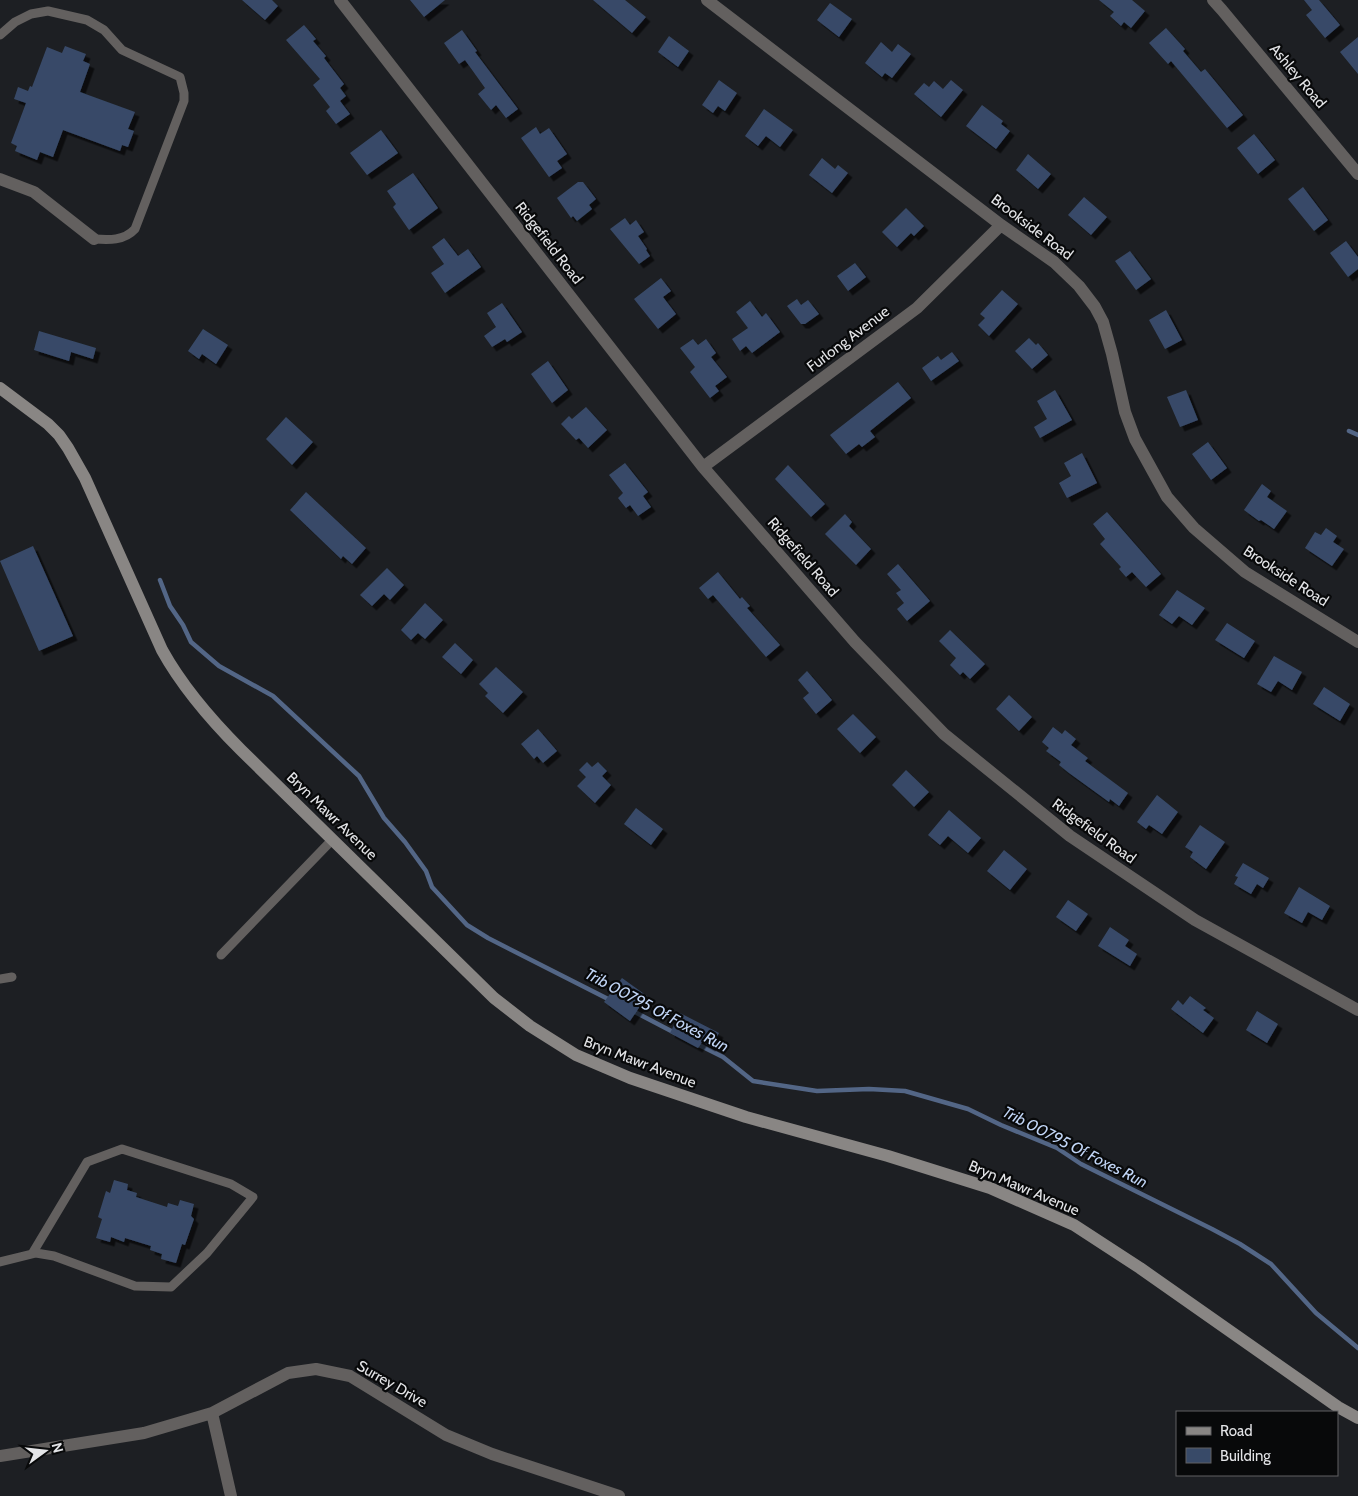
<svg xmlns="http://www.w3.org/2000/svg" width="1358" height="1496" viewBox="0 0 1358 1496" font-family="Cabin,sans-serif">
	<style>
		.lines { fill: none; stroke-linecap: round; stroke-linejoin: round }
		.stream { stroke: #536686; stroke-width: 4.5 }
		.building { fill: #384a68; filter: url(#shadow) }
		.service { stroke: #63605f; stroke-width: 9 }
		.minor { stroke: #63605f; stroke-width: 12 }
		.secondary { stroke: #898684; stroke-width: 12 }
		.labels { text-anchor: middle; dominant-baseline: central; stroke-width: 4.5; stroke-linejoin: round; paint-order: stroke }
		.street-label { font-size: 15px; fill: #e3e4e7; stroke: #08090a }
		.water-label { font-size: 16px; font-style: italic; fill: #c1d5f6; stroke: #08090a }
	</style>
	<defs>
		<filter id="shadow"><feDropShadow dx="4.5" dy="4.5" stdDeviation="0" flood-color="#0009"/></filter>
	</defs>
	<rect width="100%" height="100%" fill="#1d1f23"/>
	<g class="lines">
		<path class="stream" d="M1349 431 1358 435
			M160 580 170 606 183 625 191 642 219 666 273 696 359 776 384 818 405 842 426 871 432 887 467 925 488 938 610 1000
			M631 1010 675 1033
			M695 1043 723 1057 753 1081 817 1091 869 1089 905 1091 968 1109 1001 1125 1057 1148 1081 1164 1212 1229 1240 1244 1271 1264 1316 1313 1358 1348"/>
	</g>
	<path class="building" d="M242 0H272L278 6 265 20Z
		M410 0H445L424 17Z
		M593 0H625L646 17 632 33Z
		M1099 0H1132L1145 11 1131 28 1124 22 1121 26 1110 16 1114 12Z
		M1304 0H1319L1340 25 1325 38 1306 15 1312 10Z
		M830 3 852 19 839 37 817 20Z
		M304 25 316 39 313 41 326 56 324 58 344 84 340 88 346 96 340 101 350 114 336 124 326 111 330 107 313 85 320 79 286 40Z
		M1166 28 1185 49 1183 51 1201 72 1205 69 1243 115 1227 128 1171 61 1168 64 1149 43Z
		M462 30 477 51 475 52 518 109 506 118 496 105 491 110 478 94 485 88 465 60 459 64 444 43Z
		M669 36 689 51 678 67 658 52Z
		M1358 37V74L1340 52Z
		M881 42 892 52 898 44 911 54 892 78 885 73 882 77 865 63Z
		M65 46 86 54 83 61 90 64 80 92 135 112 128 129 134 131 128 147 122 145 120 151 63 130 53 157 40 152 37 160 15 151 17 146 11 143 26 103 14 99 18 87 28 91 30 86 32 87 47 47 62 53Z
		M719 80 737 93 725 111 718 106 713 113 702 105Z
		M951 80 963 90 941 117 914 94 924 83 929 87 934 81 943 89Z
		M982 105 1003 121 1001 124 1010 131 996 149 966 126Z
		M764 109 793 130 780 147 766 136 758 146 745 136Z
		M536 127 540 134 549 128 567 154 557 161 562 168 549 177 521 138Z
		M381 130 398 153 367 175 350 153Z
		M1254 134 1275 160 1258 174 1237 148Z
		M1028 154 1051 174 1038 189 1016 170Z
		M822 158 835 169 838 165 848 173 832 193 809 175Z
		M413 173 438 208 409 230 393 207 396 204 387 191Z
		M578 182H583L596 199 589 205 592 209 577 221 573 216 571 218 557 198Z
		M1303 187 1328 220 1314 231 1288 199Z
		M1084 197 1107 217 1091 235 1068 215Z
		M906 208 924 226 914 236 911 233 897 247 882 232Z
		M625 218 630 225 636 220 644 232 638 236 647 249 646 250 650 256 639 264 610 229Z
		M444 238 458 256 468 249 481 267 445 293 431 273 444 264 432 247Z
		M1346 241 1358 257V269L1348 277 1330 253Z
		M1130 251 1151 279 1136 290 1115 261Z
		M855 263 866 277 848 291 837 276Z
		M661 278 671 291 663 297 676 314 658 329 634 299Z
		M1002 290 1018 304 989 336 978 325 985 318 980 314Z
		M797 299 801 305 808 300 819 314 805 324H801L787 306Z
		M750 301 762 317 766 313 780 332 752 353 746 346 740 351 732 339 748 328 736 312Z
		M502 303 522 332 507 342 505 339 492 347 484 336 496 327 487 313Z
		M1166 310 1182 340 1165 349 1149 320Z
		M203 329 228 345 216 364 202 354 199 359 188 351Z
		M39 331 96 348 93 359 71 352 69 361 34 350Z
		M1029 338 1036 345 1038 343 1048 355 1032 369 1015 351Z
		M693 339 698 345 706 339 716 353 711 357 727 377 715 386 719 391 710 398 690 372 695 367 680 348Z
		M952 352 959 361 931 381 922 368 938 356 941 360Z
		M548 361 568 390 552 403 531 374Z
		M898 382 911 398 870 431 875 437 862 447 859 444 846 454 830 435Z
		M1055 390 1072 420 1040 438 1034 427 1047 419 1037 401Z
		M1186 390 1198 420 1180 427 1167 397Z
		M586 407 607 430 588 448 579 438 576 440 561 424 569 416 572 419Z
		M286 417 313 442 292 465 266 439Z
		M1208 442 1227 468 1211 480 1192 454Z
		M1082 453 1097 483 1067 498 1059 483 1071 476 1064 463Z
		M625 463 648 492 643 496 651 507 638 516 630 505 626 508 618 498 623 493 609 475Z
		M788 465 825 504 811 517 775 479Z
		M1262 484 1271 491 1267 497 1287 511 1274 529 1261 520 1259 521 1244 510Z
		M306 492 366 548 352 564 343 556 341 559 290 510Z
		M1107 512 1161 574 1146 587 1132 572 1126 577 1119 569 1121 567 1100 544 1105 539 1093 524Z
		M845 514 852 522 849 526 871 549 856 565 825 534Z
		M1326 528 1337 536 1333 542 1344 549 1332 566 1305 548 1315 532 1321 535Z
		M33 546 73 636 39 651 0 561Z
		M898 564 930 601 907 621 897 609 904 603 896 593 901 590 887 574Z
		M387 568 404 585 390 600 384 594 372 606 360 595Z
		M718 572 740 599 742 597 750 606 747 608 780 645 766 657 713 595 708 599 699 588Z
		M1177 590 1205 608 1192 625 1179 616 1172 624 1159 615Z
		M425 603 443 620 425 639 418 633 411 640 401 630Z
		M1227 623 1255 641 1244 658 1215 640Z
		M950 630 985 664 970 679 963 672 960 675 950 665 956 658 939 641Z
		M455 643 473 660 461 674 442 657Z
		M1274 656 1302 672 1292 690 1278 681 1271 692 1257 684Z
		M496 667 523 692 503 713 485 696 488 693 479 684Z
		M807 671 832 700 816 714 803 698 809 693 798 680Z
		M1324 687 1350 704 1340 721 1313 704Z
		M1009 695 1032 717 1019 731 996 709Z
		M853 714 876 737 860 753 837 729Z
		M1053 727 1062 734 1065 730 1076 739 1071 745 1088 758 1085 761 1128 793 1119 806 1110 799 1109 802 1069 773 1059 765 1061 762 1046 751 1049 748 1042 742Z
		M538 729 557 751 543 763 537 756 534 759 521 744Z
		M587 762 592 767 598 762 607 771 602 776 611 785 595 803 577 786 586 777 579 770Z
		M906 770 929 792 914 807 892 785Z
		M1157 795 1178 812 1162 834 1149 825 1146 829 1137 822Z
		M636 808 663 829 651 845 624 824Z
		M949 810 981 838 968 853 948 836 940 845 928 835Z
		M1200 825 1225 842 1206 869 1190 857 1193 852 1185 847Z
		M1004 850 1027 869 1010 890 987 871Z
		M1243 863 1269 878 1263 888 1257 884 1251 894 1234 884 1238 877 1235 876Z
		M1299 887 1330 906 1322 920 1308 912 1302 923 1284 913Z
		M1068 900 1088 914 1076 931 1056 917Z
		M1110 927 1129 940 1125 946 1137 954 1130 966 1098 946Z
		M622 978 647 996 630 1021 604 1002Z
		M1190 996 1206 1008 1203 1010 1214 1018 1203 1033 1171 1009 1178 1000 1183 1005Z
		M1257 1011 1278 1024 1267 1043 1246 1030Z
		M680 1013 719 1033 711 1047 702 1042 698 1048 670 1033Z
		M114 1180 128 1184 127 1190 137 1193 136 1197 167 1207 168 1203 178 1206 180 1200 194 1204 191 1216 194 1219 185 1245 182 1244 176 1263 161 1259 162 1254 150 1250 151 1246 125 1238 124 1242 111 1237 110 1242 96 1238 102 1219 98 1217 106 1191 110 1193Z"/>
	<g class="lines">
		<path class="service" d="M0 35 15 22 31 14 48 11 87 20 104 30 122 50 180 77 184 93V101L135 229C124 241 109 240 94 239
			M221 955 332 840
			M0 979 12 977
			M0 1262 36 1253 54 1256 135 1286 171 1287 207 1253 253 1197 231 1184 122 1149 87 1162 32 1254"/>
		<path class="minor" d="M340 0 703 467 855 642 944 734 1070 836 1195 920 1358 1010
			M707 0 1001 225 1054 262 1079 286 1095 307 1103 322 1112 354 1125 412 1135 439 1167 497 1194 528 1245 572 1358 642
			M1213 0 1222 10 1358 174
			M0 179 34 192 94 239
			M703 467 917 308 1001 225
			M212 1413 231 1496
			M0 1456 144 1433 212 1413 288 1373 316 1369 350 1376 446 1435 492 1454 619 1496"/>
		<path class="secondary" d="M0 388 48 424 59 435 68 448 85 478 162 650C183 688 210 719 241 750L494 998 530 1026 576 1055 630 1078 746 1117 888 1156 990 1188 1074 1225 1140 1268 1338 1407 1358 1418"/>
	</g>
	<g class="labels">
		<g class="street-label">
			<text transform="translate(1298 76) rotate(50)">Ashley Road</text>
			<text transform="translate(1032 227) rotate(37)">Brookside Road</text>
			<text transform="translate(549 243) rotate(52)">Ridgefield Road</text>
			<text transform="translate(848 339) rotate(-37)">Furlong Avenue</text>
			<text transform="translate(803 557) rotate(49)">Ridgefield Road</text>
			<text transform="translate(1286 576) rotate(33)">Brookside Road</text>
			<text transform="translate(332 816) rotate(44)">Bryn Mawr Avenue</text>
			<text transform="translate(1094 831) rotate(36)">Ridgefield Road</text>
			<text transform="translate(640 1062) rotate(21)">Bryn Mawr Avenue</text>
			<text transform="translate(1024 1188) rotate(23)">Bryn Mawr Avenue</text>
			<text transform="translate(392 1384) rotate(30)">Surrey Drive</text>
		</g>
		<g class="water-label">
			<text transform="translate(657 1010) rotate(28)">Trib 00795 Of Foxes Run</text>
			<text transform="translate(1075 1147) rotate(27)">Trib 00795 Of Foxes Run</text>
		</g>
	</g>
	<rect x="1176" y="1411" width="162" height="65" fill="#08090a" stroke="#606162"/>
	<rect x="1186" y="1427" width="25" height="8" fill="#898684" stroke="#606162"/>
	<text x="1220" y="1436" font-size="15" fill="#e3e4e7">Road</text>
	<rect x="1186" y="1448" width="25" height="15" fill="#384a68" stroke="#606162"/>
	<text x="1220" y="1461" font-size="15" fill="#e3e4e7">Building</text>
	<g transform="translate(45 1451) rotate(75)" stroke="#08090a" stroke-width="4" paint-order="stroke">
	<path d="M0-4L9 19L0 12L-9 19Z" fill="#e3e4e7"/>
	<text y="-8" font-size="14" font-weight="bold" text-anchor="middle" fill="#e3e4e7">N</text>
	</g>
</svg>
